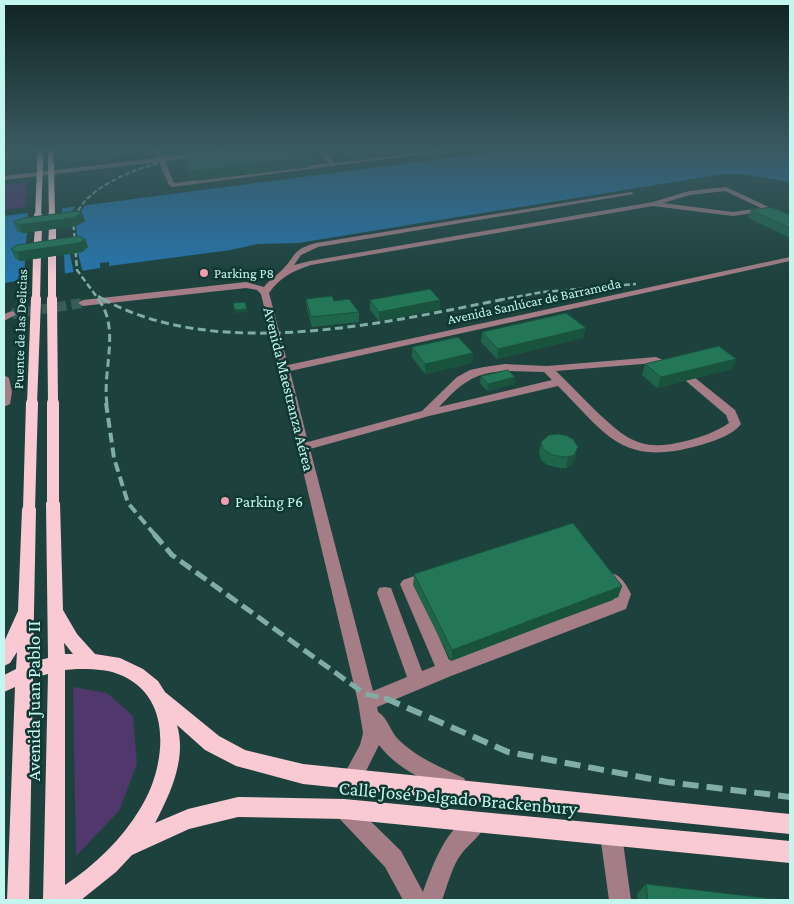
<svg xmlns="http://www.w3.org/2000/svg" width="794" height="904" viewBox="0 0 794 904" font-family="'Crimson Pro',serif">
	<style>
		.green { fill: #50376c }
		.water { fill: #2575ad }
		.pier { fill: #1d423d }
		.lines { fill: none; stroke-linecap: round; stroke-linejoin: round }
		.minor-tunnel { stroke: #365d58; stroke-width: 10; stroke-dasharray: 10 5; stroke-linecap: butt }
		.minor { fill: #a47d86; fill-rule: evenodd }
		.major { fill: #f9cad4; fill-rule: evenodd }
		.rail-far5 { stroke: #80aea7; stroke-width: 2; stroke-dasharray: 5 2.5; stroke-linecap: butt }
		.rail-far4 { stroke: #80aea7; stroke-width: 2.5; stroke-dasharray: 6 3; stroke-linecap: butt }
		.rail-far3 { stroke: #80aea7; stroke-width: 3; stroke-dasharray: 8 4.5; stroke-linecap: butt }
		.rail-far2 { stroke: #80aea7; stroke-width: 4; stroke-dasharray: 10 5; stroke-linecap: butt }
		.rail-far1 { stroke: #80aea7; stroke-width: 5; stroke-dasharray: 13 6; stroke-linecap: butt }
		.rail { stroke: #80aea7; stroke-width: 6; stroke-dasharray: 16 8; stroke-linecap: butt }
		.major-bridge-far3 { stroke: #f9cad4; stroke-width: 6 }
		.major-bridge-far2 { stroke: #f9cad4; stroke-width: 8 }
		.major-bridge-far1 { stroke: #f9cad4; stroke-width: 10 }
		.major-bridge { stroke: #f9cad4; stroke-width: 12 }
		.wall { fill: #1f654c }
		.shaded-wall { fill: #19533e }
		.building { fill: #247658; stroke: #19533e }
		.poi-dot { fill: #f29aaf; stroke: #113732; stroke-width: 2 }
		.labels { text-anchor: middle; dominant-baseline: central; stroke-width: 5; stroke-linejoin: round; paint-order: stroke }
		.far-poi-label { font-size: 14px; fill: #c2f6ee; stroke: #113732; text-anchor: start }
		.far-street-label { font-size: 14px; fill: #c2f6ee; stroke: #113732 }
		.street-label { font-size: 16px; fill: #c2f6ee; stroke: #113732 }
		.poi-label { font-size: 16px; fill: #c2f6ee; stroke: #113732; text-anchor: start }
		.near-street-label { font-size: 19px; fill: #c2f6ee; stroke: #113732 }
	</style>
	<rect width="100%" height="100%" fill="#1d423d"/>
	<path class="green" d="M27 182 25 207 4 210V185Z
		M73 687 107 693 133 716 137 764 119 811 76 856Z"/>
	<path class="water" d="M508 150H790V182L741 174H723L298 243 257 244 231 250 109 266V262L100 263V268L4 283V216Z"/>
	<path class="pier" d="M86 204 78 216 79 219 85 221 76 226 78 245 88 247 78 253 83 273 74 274 70 254H64L65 276 24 282 25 260 20 261 15 258 25 253 27 233 17 231 27 226 28 210 62 206V221L77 205Z"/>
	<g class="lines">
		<path class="minor-tunnel" d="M12 314 83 303"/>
		<path class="minor" d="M154 150H160L163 157 227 150H245L165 161 174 183 329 163 316 150H322L335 163 437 150H454L172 187 169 185 159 162 4 180V176L158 158Z
			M726 187 790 217V222L765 211 733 216 653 206 311 265C293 271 280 277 269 293L288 365 790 257V261L290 371 308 442 422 411 457 377 470 370 484 367 505 364 547 366 656 357 679 367 674 370 655 363 556 371C570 385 583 398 597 412 628 441 642 452 686 441 701 437 716 432 729 423L726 415 686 381 685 379 690 376 694 377 735 410 741 424C732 436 711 442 697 446 622 467 606 434 558 386L429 416 310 449 373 691 407 677 377 593 379 588 385 587 391 588 422 671 435 666 400 584 403 580 429 571 434 573 437 577 434 581 417 587 449 660 613 600 615 595 603 578 606 574C618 570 626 584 631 594L626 609 451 676 377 707 378 712C386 716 390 729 396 737 415 757 440 767 464 778L467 785 464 792 457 795C429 783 398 770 379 745L358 787 351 790 344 787 341 780 360 745 363 733 358 702 261 294 257 290 246 288 83 306 78 303 83 300 246 282 264 287C269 280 276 276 282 270 297 255 291 250 316 243L631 192 634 194 318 247 301 255 294 265 310 261 653 202 689 191ZM725 191 761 208 733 212 663 203 690 195ZM505 371 544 372 552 380 439 407C461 384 472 373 505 371Z
			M12 311 17 314 4 321V314Z
			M4 375 9 378 12 392 10 404 4 407Z
			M344 799 351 802 401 851 423 892C433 864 447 824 477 812L484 815 487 822C482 835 471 842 462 853 452 866 448 884 442 900H403L385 867 337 816 334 809 337 802Z
			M611 824 618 828 622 835 631 900H609L600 835 604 828Z"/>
		<path class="major" d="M37 150H43V165L40 167 37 165Z
			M48 150H54L53 165 48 164Z
			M49 225 56 227V252L52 254 48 252Z
			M35 227 42 229 41 254 37 256 33 254Z
			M53 498 58 500 60 503 63 610 77 634 95 654 120 658 143 669 158 681 165 692 219 736 245 750 303 764 790 814V834L303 784 236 766 205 750 177 725C187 759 170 794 155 823L188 809 238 797 344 799 790 841V863L344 819 238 817 189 829 132 855 116 872 81 900H43L48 674 33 678 29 900H7L15 687 4 692V675L16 669 17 652 10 663 4 666V642L18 611 22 509 24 505H34L36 509 33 662 48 658 46 503 48 500ZM64 643 65 644 73 654H65ZM77 669C91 669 105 669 118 674 175 695 166 768 140 809 122 839 95 865 65 885V670Z"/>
		<path class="rail-far5" d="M74 217C77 212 81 206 85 201 115 170 171 159 212 150"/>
		<path class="rail-far4" d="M75 216 73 218 77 270 99 300
			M98 296 105 300
			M499 300 543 292 636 284"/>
		<path class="rail-far3" d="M98 299C121 328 102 370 107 404
			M103 299C217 362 384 323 505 299"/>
		<path class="rail-far2" d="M106 403 114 458 128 503 155 535"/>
		<path class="rail-far1" d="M154 534 172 555 365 694 388 699"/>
		<path class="rail" d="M385 698 508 752 667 782 790 797"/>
		<path class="major-bridge-far3" d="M51 164 52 217
			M38 217 40 165"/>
		<path class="major-bridge-far2" d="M52 216V227
			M38 229V216
			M52 252V300
			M36 300 37 254"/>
		<path class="major-bridge-far1" d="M52 299 53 404
			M32 404 36 299"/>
		<path class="major-bridge" d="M53 403V503
			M29 509 32 403"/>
	</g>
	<path class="wall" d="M343 150H441L355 161Z
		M185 157H309L310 167 195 181 187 166Z
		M751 210 790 215V238L748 218Z
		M85 221 76 226 23 233 17 231 14 222Z
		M85 239 88 247 82 252 20 261 15 258 11 249Z
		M306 299 334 301 359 312V322L312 327 307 309Z
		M370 300 440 309 379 321 370 310Z
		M586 328 583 338 497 359 481 342 482 332Z
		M412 347 472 363 425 374 412 357Z
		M736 359 732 369 657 388 642 375 645 364Z
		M481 376 515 377 514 384 487 391 480 383Z
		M541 442 575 458 571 466 566 468H560L547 465 541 460 539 453Z
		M414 574 622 586 618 597 451 661 413 585Z
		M646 884 782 900H638L637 894Z"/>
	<path class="shaded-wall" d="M28 150H32V151L31 162H26V168L4 170V160Z
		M112 150H148L149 153 63 163 61 156Z
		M170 150H184L170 152Z
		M367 150H441L355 161V152Z
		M309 157 310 167 195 181 193 171Z
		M82 213 85 221 76 226 23 233 19 225Z
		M85 239 88 247 82 252 20 261 17 252Z
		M440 300V309L379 321V312Z
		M247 309 248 312 235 313V310Z
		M586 328 583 338 497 359 498 349Z
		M473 353 472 363 425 374V364Z
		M736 359 732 369 657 388 661 377Z
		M515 377 514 384 487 391 488 384Z
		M578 447 575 458 571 466 566 468 568 457Z
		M622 586 618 597 451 661 452 650Z"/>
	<path class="building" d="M4 150H28V152L23 153 22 158 4 160Z
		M60 150H112L61 156Z
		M242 150H302L309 157 193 171 185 157Z
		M353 150H367L355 152Z
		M771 207 790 215V228L751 210Z
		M77 211 82 213 73 218 19 225 14 222 24 218Z
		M79 236 85 239 79 243 17 252 11 249 17 245Z
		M430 289 440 300 379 312 370 300Z
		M332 296 334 301 349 299 359 312 311 317 306 299Z
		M245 302 247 309 235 310 233 303Z
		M566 313 586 328 498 349 482 332Z
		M458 337 473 353 425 364 412 347Z
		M719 346 736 359 661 377 645 364Z
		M508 370 515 377 488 384 481 376Z
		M559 434 567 436 573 439 578 447 574 455 568 457H562L550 454 543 449 541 442 549 435Z
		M573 523 622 586 452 650 414 574Z
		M646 884 782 900H648Z"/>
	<linearGradient id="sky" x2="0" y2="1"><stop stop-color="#102422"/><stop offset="0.54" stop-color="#3a5a62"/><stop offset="1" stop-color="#3a5a62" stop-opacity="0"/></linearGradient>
	<rect width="794" height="277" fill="url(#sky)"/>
	<g class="poi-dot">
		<circle cx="204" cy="273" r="5"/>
		<circle cx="225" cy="501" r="5"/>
	</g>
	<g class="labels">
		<g class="far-poi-label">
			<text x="214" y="273">Parking P8</text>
		</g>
		<g class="far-street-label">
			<text transform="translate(534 301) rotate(-12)">Avenida Sanlúcar de Barrameda</text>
			<text transform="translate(20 329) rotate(-88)">Puente de las Delicias</text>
		</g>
		<g class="street-label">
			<text transform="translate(289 389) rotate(76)">Avenida Maestranza Aérea</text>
		</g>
		<g class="poi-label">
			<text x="235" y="501">Parking P6</text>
		</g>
		<g class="near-street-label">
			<text transform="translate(33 701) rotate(-90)">Avenida Juan Pablo II</text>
			<text transform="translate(458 798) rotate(5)">Calle José Delgado Brackenbury</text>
		</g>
	</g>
	<rect width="794" height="904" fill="none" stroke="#c2f6ee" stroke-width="10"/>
</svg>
